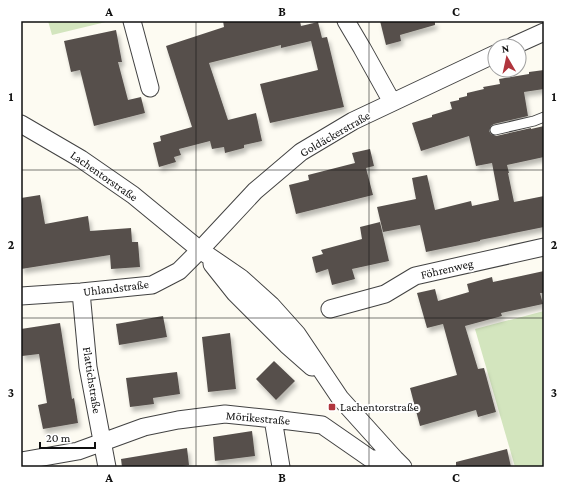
<svg xmlns="http://www.w3.org/2000/svg" width="565" height="488" viewBox="0 0 565 488" font-family="'Crimson Pro',serif">
	<style>
		.green { fill: #d3e5be }
		.building { fill: #56504c; filter: url(#shadow) }
		.lines { fill: none; stroke-linecap: round; stroke-linejoin: round }
		.service-casing { stroke: #424242; stroke-width: 11 }
		.minor-casing { stroke: #424242; stroke-width: 19 }
		.service { stroke: #fff; stroke-width: 9 }
		.minor { stroke: #fff; stroke-width: 17 }
		.grid { fill: none; stroke: #0f0f0f; stroke-width: 1; stroke-opacity: 0.55 }
		.poi-dot { fill: #b0353d; stroke: #fff; stroke-width: 1.5 }
		.labels { text-anchor: middle; dominant-baseline: central; stroke-width: 4; stroke-linejoin: round; paint-order: stroke }
		.street-label { font-size: 12px; fill: #0f0f0f; stroke: #fff }
		.poi-label { font-size: 12px; fill: #0f0f0f; stroke: #fff; text-anchor: start }
		.neatline { fill: none; stroke: #0f0f0f; stroke-width: 1.5 }
		.grid-label { font-size: 13px; text-anchor: middle; font-weight: bold; fill: #0f0f0f }
	</style>
	<defs>
		<filter id="shadow"><feDropShadow dx="2.5" dy="4.5" stdDeviation="2" flood-color="#0004"/></filter>
	</defs>
	<rect width="100%" height="100%" fill="#fdfbf2"/>
	<path class="green" d="M48 21H110L52 35Z
		M544 311V467H515L475 329Z"/>
	<path class="building" d="M223 21H300L301 26 318 22 322 38 316 39 327 37 344 107 270 123 260 84 318 70 311 41 281 48V45L209 63 228 120 256 113 262 141 244 145V148L225 153 224 147 212 149 210 141 179 149 181 155 174 157 176 162 159 167 153 143 161 141 160 136 192 127 166 46 224 27Z
		M380 21H435V25L400 35 401 41 386 45Z
		M116 30 122 62H118L128 100 141 97 145 113 94 126 80 70 71 72 64 41Z
		M544 70V89L524 92 528 116 494 124 491 126 489 131 491 134 496 136 531 128V129L544 126V157L507 165 509 173H508L514 202 544 196V227L480 240V241L426 252 420 225 383 232 377 207 416 199 412 178 427 175 435 210 471 201 472 206 499 200 492 163 476 166 469 136 421 151 412 123 432 117V115L452 109 450 102 459 100V98L467 96V93L484 89 483 87 500 84 499 79 529 74V72Z
		M370 149 374 166 366 168 373 195 296 214 289 185 309 180 308 175 355 163 352 153Z
		M40 195 45 224 88 216 90 231 131 228 132 242H138L140 267 111 269 110 255 21 269V198Z
		M380 222 389 261 352 269 355 279 332 285 328 269 316 273 312 257 323 254 321 250 362 239 360 227Z
		M544 271V293H540L543 304 501 313 502 316 465 326 478 369 484 368 496 412 478 417 476 410 420 426 410 388 457 375 443 324 427 328 417 293 435 289 438 301 469 292 467 284 492 277 493 282Z
		M163 316 167 337 119 345 116 324Z
		M60 323 72 399 74 398 78 423 43 429 38 405 47 403 39 354 22 356 21 348V329Z
		M230 333 236 389 208 392 202 337Z
		M274 361 295 381 276 400 256 379Z
		M177 372 180 394 153 398 154 404 130 407 126 378Z
		M252 431 255 456 215 461 213 437Z
		M187 448 189 465 176 467H122L121 459Z
		M507 449 511 467H456V462Z"/>
	<g class="lines">
		<g class="service-casing">
			<path id="service" d="M495 130 534 121 544 117"/>
		</g>
		<g class="minor-casing">
			<path id="minor" d="M132 21 150 88
				M346 21 362 48 392 102
				M513 46 544 32
				M21 124 81 159 133 195 200 250 241 278 271 305 297 334 340 398 395 459 403 467
				M212 264 235 293 287 345 312 367
				M81 292 88 367 107 467
				M21 296 81 292 152 285 179 271 200 250 255 191 301 152 353 121 495 54
				M330 309 385 294 415 276 544 247
				M273 419 281 467
				M21 461 78 451 144 427 178 420 225 414 273 419 322 425 371 459H395"/>
		</g>
		<use href="#service" class="service"/>
		<use href="#minor" class="minor"/>
	</g>
	<path class="grid" d="M196 21V467M369 21V467M21 170H544M21 318H544"/>
	<rect class="poi-dot" x="328" y="403" width="8" height="8" rx="2"/>
	<g class="labels">
		<g class="street-label">
			<text transform="translate(335 134) rotate(-30)">Goldäckerstraße</text>
			<text transform="translate(104 176) rotate(35)">Lachentorstraße</text>
			<text transform="translate(447 269) rotate(-13)">Föhrenweg</text>
			<text transform="translate(116 288) rotate(-7)">Uhlandstraße</text>
			<text transform="translate(92 380) rotate(81)">Flattichstraße</text>
			<text transform="translate(258 418) rotate(5)">Mörikestraße</text>
		</g>
		<g class="poi-label">
			<text x="340" y="407">Lachentorstraße</text>
		</g>
	</g>
	<rect width="565" height="488" fill="none" stroke="#ffffff" stroke-width="44"/>
	<g transform="translate(507 58) rotate(351)"><circle r="19" fill="#ffffff" stroke="#9f9f9f"/>
	<path d="M0-3L7 15L0 10L-7 15Z" fill="#b0353d"/>
	<text y="-6" font-size="11" font-weight="bold" text-anchor="middle" fill="#0f0f0f">N</text>
	</g>
	<path d="M40 442v6h55v-6" fill="none" stroke="#0f0f0f" stroke-width="2"/>
	<text x="46" y="442" font-size="12" fill="#0f0f0f" stroke="#ffffff" stroke-width="3" paint-order="stroke">20 m</text>
	<rect x="22" y="22" width="521" height="444" class="neatline"/>
	<g class="grid-label">
		<text x="109" y="16">A</text>
		<text x="282" y="16">B</text>
		<text x="456" y="16">C</text>
		<text x="11" y="101">1</text>
		<text x="554" y="101">1</text>
		<text x="11" y="249">2</text>
		<text x="554" y="249">2</text>
		<text x="11" y="397">3</text>
		<text x="554" y="397">3</text>
		<text x="109" y="482">A</text>
		<text x="282" y="482">B</text>
		<text x="456" y="482">C</text>
	</g>
</svg>
